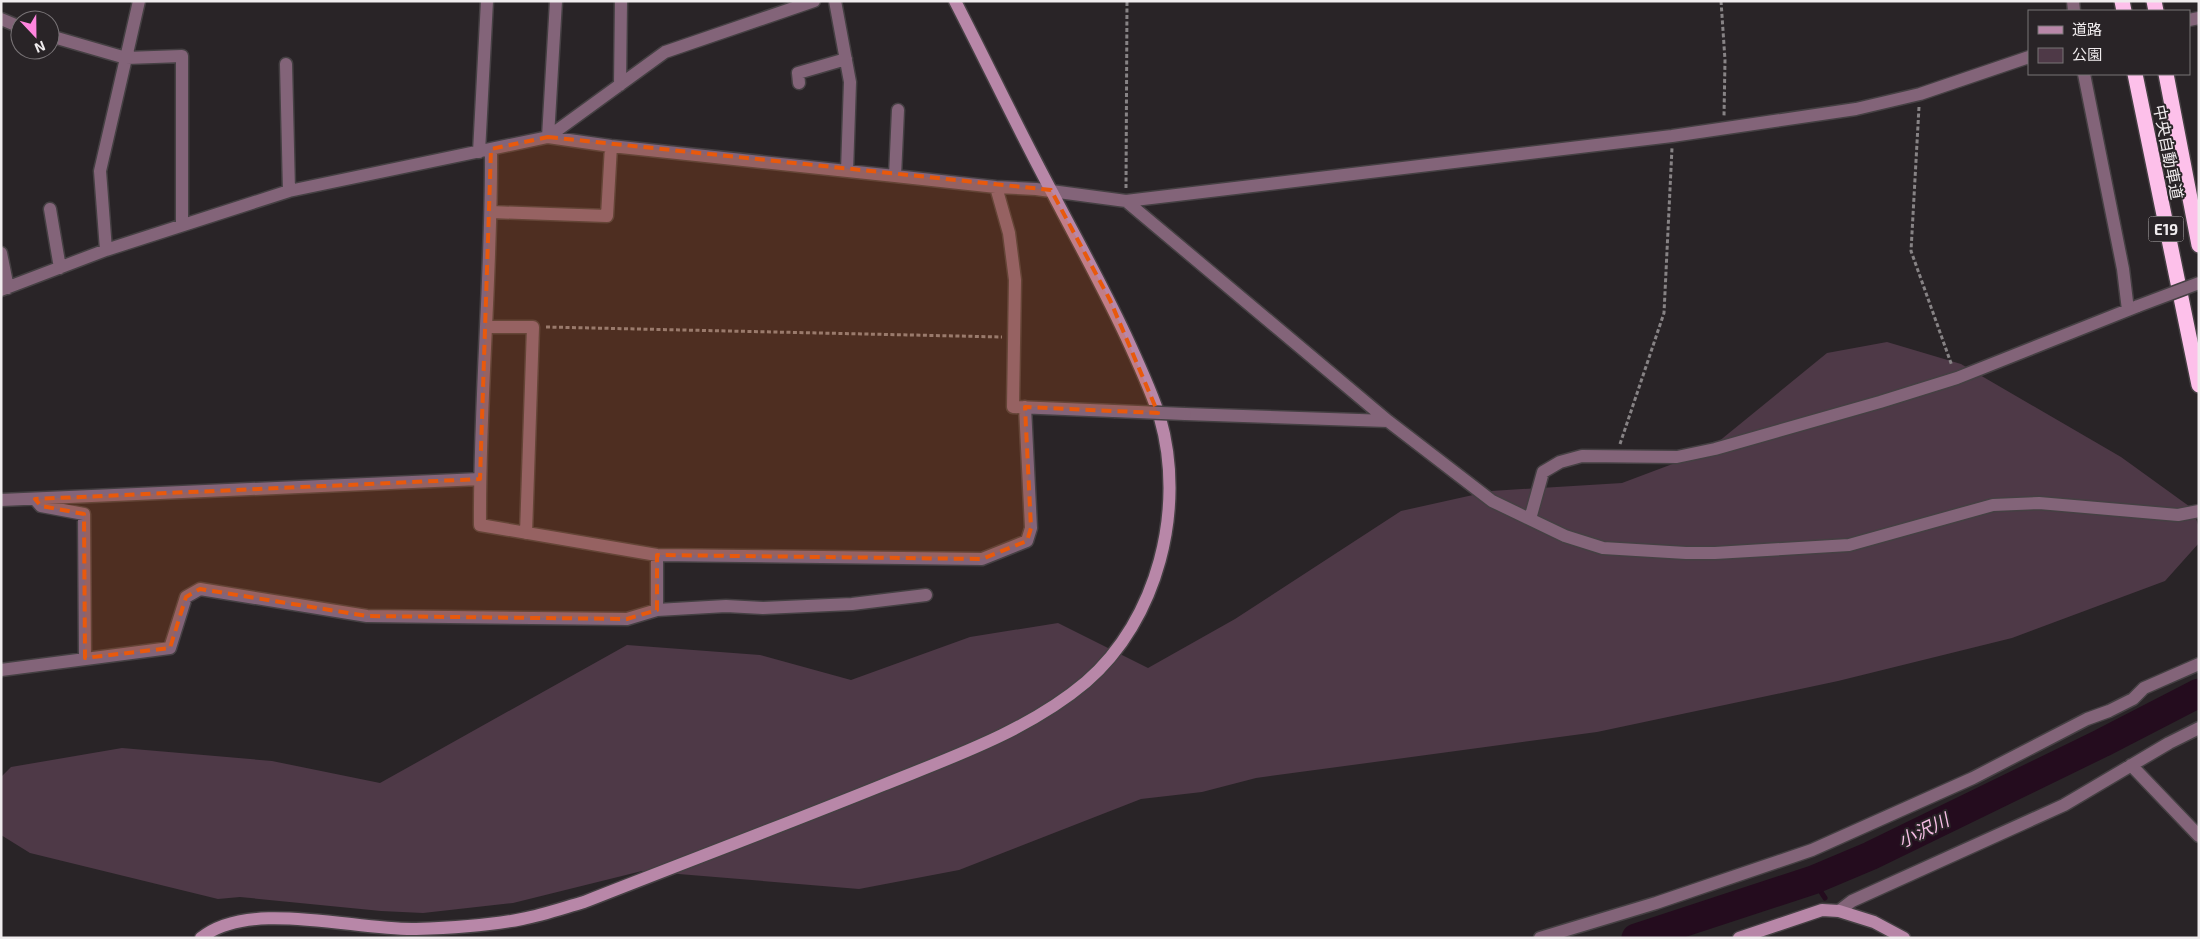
<svg xmlns="http://www.w3.org/2000/svg" width="2200" height="939" viewBox="0 0 2200 939" font-family="'Exo 2','Noto Sans JP',sans-serif">
	<style>
		.green { fill: #4e3947 }
		.lines { fill: none; stroke-linecap: round; stroke-linejoin: round }
		.stream { stroke: #240c1e; stroke-width: 5 }
		.river { stroke: #240c1e; stroke-width: 29 }
		.street-casing { stroke: #454043; stroke-width: 15 }
		.secondary-casing { stroke: #454043; stroke-width: 15 }
		.highway-casing { stroke: #454043; stroke-width: 18 }
		.path { stroke: #878385; stroke-width: 3; stroke-dasharray: 4 2.5; stroke-linecap: butt }
		.street { stroke: #836479; stroke-width: 12 }
		.secondary { stroke: #b887a8; stroke-width: 12 }
		.highway { stroke: #fdc0ea; stroke-width: 15 }
		.street-bridge-casing { stroke: #454043; stroke-width: 15; stroke-linecap: butt }
		.street-bridge { stroke: #836479; stroke-width: 12 }
		.marked { fill: #e8590c; fill-opacity: 0.2; stroke: #e8590c; stroke-width: 4; stroke-dasharray: 10 6; stroke-linejoin: round }
		.labels { text-anchor: middle; dominant-baseline: central; stroke-width: 4; stroke-linejoin: round; paint-order: stroke }
		.shield { fill: #292427; stroke: #b4b0b2; stroke-width: 1 }
		.shield-label { font-size: 15px; font-weight: bold; fill: #f0ecee }
		.street-label { font-size: 16px; fill: #f0ecee; stroke: #292427 }
		.water-label { font-size: 18px; font-style: italic; fill: #f6bee4; stroke: #292427 }
	</style>
	<rect width="100%" height="100%" fill="#292427"/>
	<path class="green" d="M1887 342 1961 364 2121 457 2193 509 2199 528V543L2165 581 2012 638 1838 681 1597 732 1256 778 1202 792 1141 799 959 870 859 889 642 871 513 903 423 913 381 911 240 897 218 899 30 853 1 835V777L11 767 122 748 272 761 380 783 627 645 760 655 851 680 970 637 1058 623 1148 668 1235 619 1401 511 1491 491 1622 483 1707 451 1827 353Z"/>
	<g class="lines">
		<path class="stream" d="M1813 880 1825 898"/>
		<path class="river" d="M1636 938 1813 880 1870 856 2102 743 2199 693"/>
		<g class="street-casing">
			<path id="street" d="M835 1 850 82 847 171
				M2073 1 2074 11
				M1 19 20 27
				M2189 20 2199 18
				M50 36 126 58 139 1
				M286 64 289 191
				M2084 74 2123 269 2128 310
				M799 83 798 73 846 59
				M620 85 621 1
				M548 137 611 146 895 176 996 187 1036 189 1126 201 1672 136 1856 109 1920 94 2029 57
				M548 137 556 1
				M491 149C492 275 479 400 480 525L657 555 982 559 1027 541 1031 528 1025 407
				M479 152 487 1
				M895 176 898 110
				M996 187 1009 233 1015 280 1013 407 1114 411
				M1126 201 1388 421 1492 501 1565 536 1603 548 1686 553H1715L1849 545 1993 505 2039 503 2178 515 2199 511
				M50 209 60 268
				M491 212 607 216 611 146
				M106 250 100 171 126 58 182 56V224
				M1 253 8 288
				M1 290 106 250 289 191 548 137 665 52 814 1
				M486 327H533L526 533
				M1185 414 1388 421
				M35 499 41 506 84 514 85 658
				M1 500 480 479
				M1530 519 1543 472 1560 462 1582 456 1677 457 1715 449 1880 402 1957 378 2138 306
				M657 610 726 606 763 608 852 604 926 595
				M1 670 170 648 186 597 200 589 367 616 627 619 657 610V555
				M2131 765 2199 836
				M1839 911 1852 901 2064 805 2169 743 2199 728
				M1540 938 1656 903 1812 850 1973 778 2087 719 2109 711 2133 699 2144 688 2199 664"/>
		</g>
		<g class="secondary-casing">
			<path id="secondary" d="M201 938C250 898 357 931 416 929 451 928 487 926 522 919 543 915 563 908 584 902 683 863 784 825 883 785 952 757 1028 731 1086 682 1158 620 1186 508 1160 418 1152 393 1141 369 1130 345 1107 294 1079 244 1053 194 1019 131 988 65 955 1
				M1739 938 1822 910 1839 911 1874 922 1904 938"/>
		</g>
		<g class="highway-casing">
			<path id="highway" d="M2122 1 2124 11
				M2154 1 2156 11
				M2135 74 2199 385
				M2166 74 2199 245"/>
		</g>
		<path class="path" d="M1721 1 1725 60 1724 116
			M1919 107 1911 251 1952 366
			M1126 188 1127 1
			M546 327 1002 337
			M1620 444 1664 313 1672 148"/>
		<use href="#street" class="street"/>
		<use href="#secondary" class="secondary"/>
		<use href="#highway" class="highway"/>
		<g class="street-bridge-casing">
			<path id="street-bridge" d="M2138 306 2199 283
				M1114 411 1185 414"/>
		</g>
		<use href="#street-bridge" class="street-bridge"/>
	</g>
	<path class="marked" d="M548 137 1051 190 1110 300 1158 413 1025 407 1031 528 1027 541 982 559 657 555V610L627 619 367 616 200 589 186 597 170 648 85 658 84 514 41 506 35 499 480 479 491 149Z"/>
	<g class="labels">
		<rect class="shield" x="2148.5" y="216.5" width="35" height="25" rx="4"/>
		<g class="shield-label">
			<text x="2166" y="229">E19</text>
		</g>
		<g class="street-label">
			<text transform="translate(2169 152) rotate(79)">中央自動車道</text>
		</g>
		<g class="water-label">
			<text transform="translate(1923 830) rotate(-26)">小沢川</text>
		</g>
	</g>
	<rect width="2200" height="939" fill="none" stroke="#f0ecee" stroke-width="5"/>
	<rect x="2028" y="10" width="162" height="65" fill="#292427" stroke="#797477"/>
	<rect x="2038" y="26" width="25" height="8" fill="#b887a8" stroke="#797477"/>
	<text x="2072" y="35" font-size="15" fill="#f0ecee">道路</text>
	<rect x="2038" y="48" width="25" height="15" fill="#4e3947" stroke="#797477"/>
	<text x="2072" y="60" font-size="15" fill="#f0ecee">公園</text>
	<g transform="translate(35 35) rotate(158)"><circle r="24" fill="#292427" stroke="#797477"/>
	<path d="M0-4L9 19L0 12L-9 19Z" fill="#ff85de"/>
	<text y="-8" font-size="14" font-weight="bold" text-anchor="middle" fill="#f0ecee">N</text>
	</g>
</svg>
